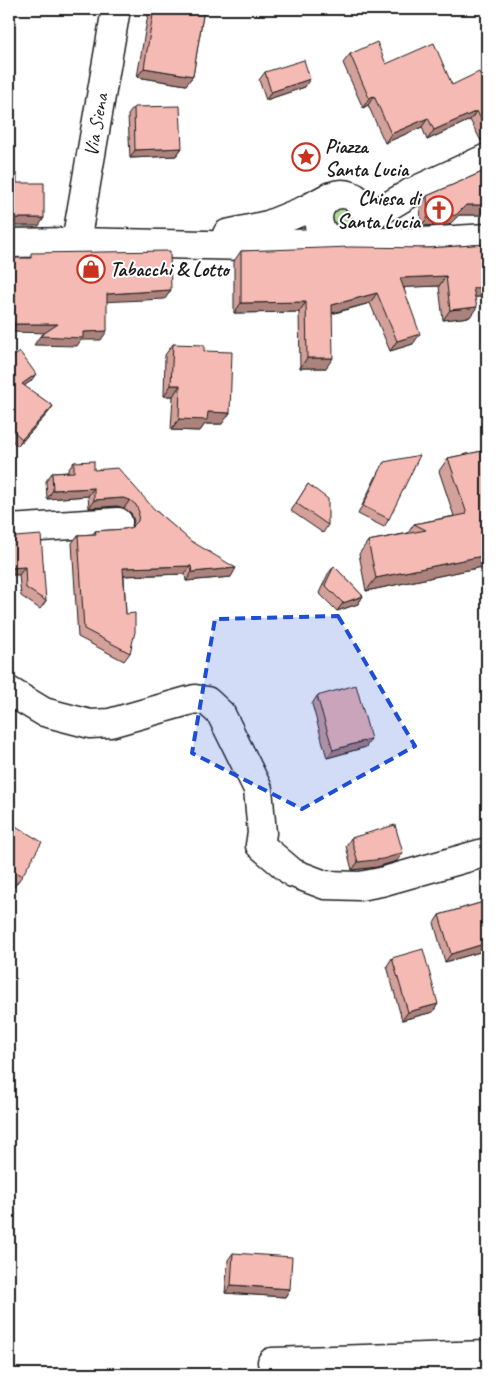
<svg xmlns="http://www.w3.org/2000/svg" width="496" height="1383" viewBox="0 0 496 1383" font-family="Caveat,sans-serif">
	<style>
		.green { fill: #abda9a; stroke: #647b5b }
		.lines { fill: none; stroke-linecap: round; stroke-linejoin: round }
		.minor-casing { stroke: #1c1c1c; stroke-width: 31 }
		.secondary-casing { stroke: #1c1c1c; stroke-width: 31 }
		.minor { stroke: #fff; stroke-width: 28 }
		.secondary { stroke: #fff; stroke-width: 28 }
		.wall { fill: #d3a09a; stroke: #1c1c1c }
		.shaded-wall { fill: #ac827d; stroke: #1c1c1c }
		.building { fill: #f5bab3; stroke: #1c1c1c }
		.marked { fill: #1d4ed8; fill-opacity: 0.2; stroke: #1d4ed8; stroke-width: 4; stroke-dasharray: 10 6; stroke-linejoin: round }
		.labels { text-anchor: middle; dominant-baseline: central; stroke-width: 4; stroke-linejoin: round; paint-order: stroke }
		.street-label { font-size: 20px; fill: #1c1c1c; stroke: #fff }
		.poi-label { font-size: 20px; font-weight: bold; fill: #1c1c1c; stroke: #fff; text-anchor: start }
	</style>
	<rect width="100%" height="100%" fill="#fff"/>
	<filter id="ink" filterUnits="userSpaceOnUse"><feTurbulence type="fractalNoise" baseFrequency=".02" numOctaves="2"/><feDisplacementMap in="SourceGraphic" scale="10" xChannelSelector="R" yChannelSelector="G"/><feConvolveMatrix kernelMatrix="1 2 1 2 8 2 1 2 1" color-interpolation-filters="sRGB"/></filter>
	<g filter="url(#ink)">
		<path class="green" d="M343 206 351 210 356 218 355 227 352 231 331 229C325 218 330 208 343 206Z"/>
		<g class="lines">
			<g class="minor-casing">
				<path id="minor" d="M76 242 116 9
					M9 529 118 522
					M9 691 44 712 90 724 110 723 195 699 207 701 221 714 258 789 262 833 260 845 293 873 325 885 360 886 381 882 487 852
					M272 1362 487 1355"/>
			</g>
			<g class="secondary-casing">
				<path id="secondary" d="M318 218a24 24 0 1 1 48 0a24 24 0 1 1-48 0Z
					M367 219 412 192 487 158
					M227 234 268 225 305 210 331 196
					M347 242H421L487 238
					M9 243 76 242 248 246 339 242"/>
			</g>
			<use href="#minor" class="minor"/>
			<use href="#secondary" class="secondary"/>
		</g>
		<path class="wall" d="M149 9H204L193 76 186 85 137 77Z
			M350 54 386 64 452 85 487 88V138L481 141 470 120 427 140 422 127 385 143 368 105 363 108 343 63Z
			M265 72 305 87 266 100 259 80Z
			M134 107 182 148 176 156 130 158 128 115Z
			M487 170V215H459L449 225 421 226 420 206 427 196Z
			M487 244V297H475L470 317 443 320 439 286 404 287 413 344 390 351 370 303 332 314 326 368H300L299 312 234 313V261L241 251 429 248Z
			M173 344 204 351 222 424H205L200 431 171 430 173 396H164L165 355Z
			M9 360 31 381 24 386 53 406 48 413 18 446 9 438Z
			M487 450V566L366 591 359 554 368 541 408 533 414 524 454 516 439 471 448 458Z
			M74 462 94 470 155 510 231 577 186 581 185 574 124 576 126 614 130 653 124 661 78 637 72 543 78 535 93 534 95 531 125 529 132 527 134 521 131 513 124 508 117 506 89 508 88 496 47 499 46 481 52 473 68 472V470Z
			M384 462 389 519 384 527 358 514 379 470Z
			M308 484 328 525 323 533 291 511Z
			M9 534 46 601 40 609 21 596 19 575Z
			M334 566 363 596 358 604 337 611 319 593 328 574Z
			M317 696 366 747 327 758 312 704Z
			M9 822 22 876 14 887 9 883Z
			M351 838 397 861 377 867 352 870 346 846Z
			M487 901V950L445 962 434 923 439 915Z
			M392 958 433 1012 402 1020 387 966Z
			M233 1253 290 1289 285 1297 225 1293 228 1260Z"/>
		<path class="shaded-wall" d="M144 68 193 76 186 85 137 77Z
			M310 79 305 87 266 100 271 92Z
			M374 96 368 105 363 108 369 98Z
			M477 111 470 120 427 140 434 130Z
			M428 118 422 127 385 143 391 134Z
			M487 132V138L481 141Z
			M182 148 176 156 130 158 135 150Z
			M466 205H487V215H459L449 225 421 226 428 217Z
			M9 218H44L39 226H9Z
			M446 276 439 286 393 288 400 278Z
			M487 287V297H466L473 288Z
			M171 290 165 299 101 302 107 294Z
			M377 293 370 303 325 315 332 305Z
			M306 302 299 312 234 313 241 303Z
			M477 307 470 317 443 320 450 310Z
			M9 324H58L52 333 9 332Z
			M107 331 101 340H81L77 346 34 345 40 336 83 332Z
			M420 334 413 344 390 351 397 341Z
			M307 358H333L326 368H300Z
			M36 374 31 381 17 391 22 384Z
			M171 385H180L173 396H164Z
			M53 406 48 413 18 446 22 439Z
			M208 412 230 413 222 424H205L200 431 171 430 179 419Z
			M94 488 88 496 47 499 53 490Z
			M123 498 130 500 124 508 117 506 89 508 94 500Z
			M487 555V566L366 591 376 578Z
			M191 566 185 574 117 576 123 568Z
			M25 567 19 575H9V568Z
			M236 568 231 577 186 581 192 572Z
			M363 596 358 604 337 611 343 603Z
			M371 739 366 747 327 758 333 750Z
			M403 853 397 861 377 867 352 870 358 862Z
			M487 943V950L445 962 451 954Z
			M438 1004 433 1012 402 1020 408 1012Z
			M231 1285 290 1289 285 1297 225 1293Z"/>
		<path class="building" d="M154 9H204L193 76 144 68Z
			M377 42 386 64 434 43 452 85 479 72 487 88V132L477 111 434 130 428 118 391 134 374 96 369 98 350 54Z
			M304 60 310 79 271 92 265 72Z
			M180 106 182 148 135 150 134 107Z
			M487 170V205H466L456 215 428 217 427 196Z
			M9 174H17V183H44V218H9Z
			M487 244V287L473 288 477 307 450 310 446 276 400 278 420 334 397 341 377 293 332 305 333 358H307L306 302 241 303V251L350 247 429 248Z
			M170 251 171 290 107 294V331L83 332V338L40 336 58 324H9V258H31V253Z
			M173 344 204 345V351L232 352 230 413 208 412 207 420 179 419 180 385H171Z
			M20 352 36 374 22 384 53 406 22 439 9 427V360Z
			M487 450V555L376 578 368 541 426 530 414 524 467 514 448 458Z
			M420 455 389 519 363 506 384 462Z
			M94 461V470L118 468 155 510 191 541 236 568 192 572 191 566 123 568 126 614 135 613V632L130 653 84 629 78 535 96 534 95 531 125 529 132 527 138 521 139 512 136 505 130 500 123 498 94 500V488L53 490 52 473 74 472V462Z
			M308 484 328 499V525L296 503Z
			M9 534 15 537 41 535 46 601 26 588 25 567 9 568Z
			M334 566 363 596 343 603 325 585Z
			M356 685 371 739 333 750 317 696Z
			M9 822 42 842 22 876 9 868Z
			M395 825 403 853 383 859 358 862 351 838Z
			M487 901V943L451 954 439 915Z
			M423 949 438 1004 408 1012 392 958Z
			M233 1253 292 1257 290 1289 231 1285Z"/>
	</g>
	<path class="marked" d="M338 616 415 746 302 809 192 753 215 619Z"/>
	<defs>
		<g id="sight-ring" transform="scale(1.4375)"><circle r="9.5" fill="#fff" stroke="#c8321e" stroke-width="1.5"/><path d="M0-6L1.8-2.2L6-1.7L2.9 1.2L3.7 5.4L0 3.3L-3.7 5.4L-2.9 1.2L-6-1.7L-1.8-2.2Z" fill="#c8321e"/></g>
		<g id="church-ring" transform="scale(1.4375)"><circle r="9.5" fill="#fff" stroke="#c8321e" stroke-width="1.5"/><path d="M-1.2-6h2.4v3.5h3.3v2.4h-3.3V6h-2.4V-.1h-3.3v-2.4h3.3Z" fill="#c8321e"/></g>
		<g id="shop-ring" transform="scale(1.4375)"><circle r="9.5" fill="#fff" stroke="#c8321e" stroke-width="1.5"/><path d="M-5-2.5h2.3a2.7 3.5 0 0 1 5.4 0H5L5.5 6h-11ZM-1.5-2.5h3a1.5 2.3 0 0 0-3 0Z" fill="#c8321e"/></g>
	</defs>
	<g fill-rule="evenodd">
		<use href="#sight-ring" x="306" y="157"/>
		<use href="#church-ring" x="439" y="210"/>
		<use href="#shop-ring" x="91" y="269"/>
	</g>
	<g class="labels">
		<g class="street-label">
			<text transform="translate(96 125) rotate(-80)">Via Siena</text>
		</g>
		<g class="poi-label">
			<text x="325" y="146">Piazza<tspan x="325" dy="23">Santa Lucia</tspan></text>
			<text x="420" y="198" text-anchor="end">Chiesa di<tspan x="420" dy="23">Santa Lucia</tspan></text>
			<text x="110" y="269">Tabacchi &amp; Lotto</text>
		</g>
	</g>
	<rect width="496" height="1383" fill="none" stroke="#fff" stroke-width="30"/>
	<rect x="15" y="15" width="466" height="1353" fill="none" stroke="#1c1c1c" stroke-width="2" filter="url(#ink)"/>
</svg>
